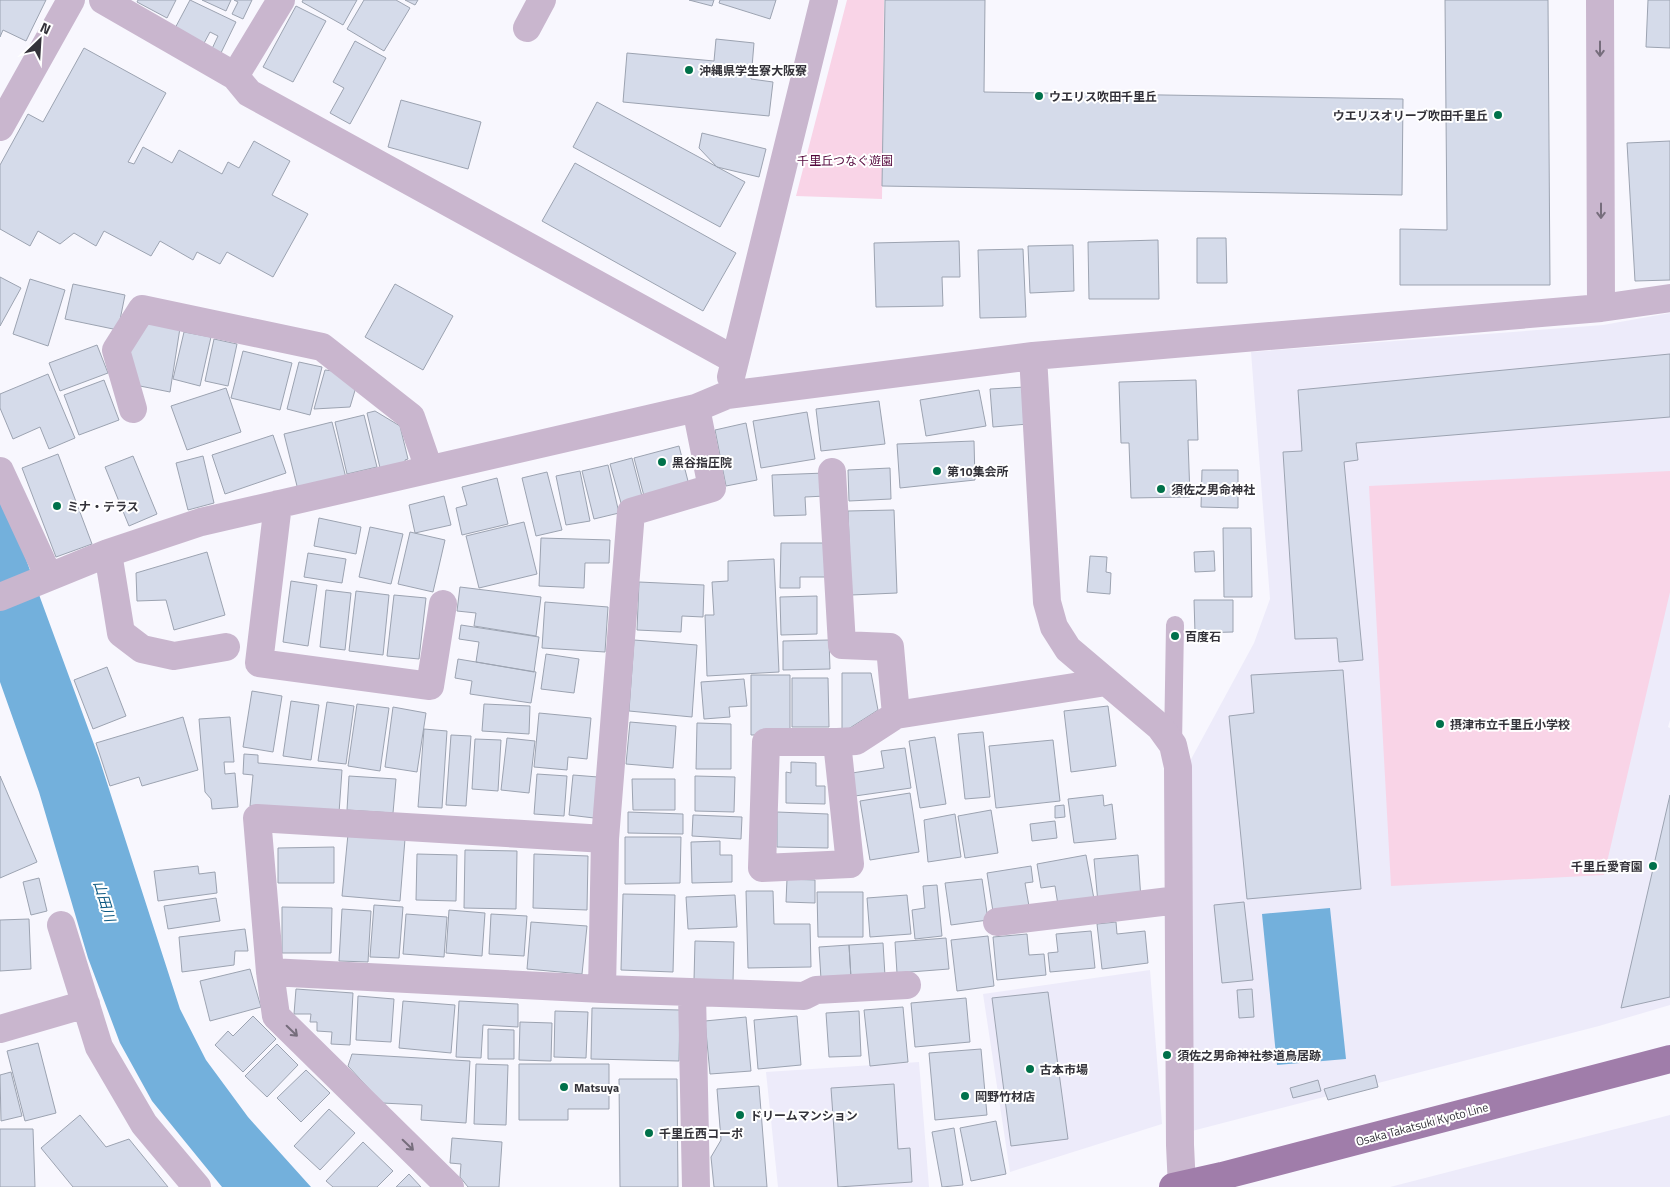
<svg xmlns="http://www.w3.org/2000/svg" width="1670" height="1187" viewBox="0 0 1670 1187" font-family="'Titillium Web','Noto Sans JP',sans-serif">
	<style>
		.built { fill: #edebfa }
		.green { fill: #f9d4e7 }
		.water { fill: #73b0dc }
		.building { fill: #d5dbea; stroke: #9ca3b1 }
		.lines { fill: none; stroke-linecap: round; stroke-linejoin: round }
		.lane { stroke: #c9b6ce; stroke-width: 18 }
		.street { stroke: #c9b6ce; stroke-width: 28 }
		.primary { stroke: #a07daa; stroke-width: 28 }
		.oneway { stroke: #766d7c }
		.poi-dot { fill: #00714a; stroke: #fff; stroke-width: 2 }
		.labels { text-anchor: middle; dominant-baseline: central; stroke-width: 4; stroke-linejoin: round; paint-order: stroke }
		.poi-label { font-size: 12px; font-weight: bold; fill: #333239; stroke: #fff; text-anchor: start }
		.park-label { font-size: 12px; fill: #53063b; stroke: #fff }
		.street-label { font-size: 12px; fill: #333239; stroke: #fff }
		.water-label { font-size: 14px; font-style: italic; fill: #0e5a83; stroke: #fff }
	</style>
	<rect width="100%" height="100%" fill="#f8f7fe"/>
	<path class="built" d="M1670 313V720L1668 727 1670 728V1005L1599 1026 1192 1131 1189 763 1254 643 1270 599 1251 352 1603 325Z
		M1150 970 1162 1124 1010 1172 983 994Z
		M919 1062 929 1187H778L766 1072Z
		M1670 1115V1187H1390Z"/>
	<path class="green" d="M847 0H884L882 199 796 196Z
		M1670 471V592L1604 875 1391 886 1369 486Z"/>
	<path class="water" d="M0 495 9 513 99 758 180 1009 206 1060 248 1117 311 1187H222L152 1101 120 1043 88 958 39 792 0 682Z
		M1330 908 1346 1059 1277 1065 1262 914Z"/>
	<path class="building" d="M0 0H46L26 41 3 30 0 37Z
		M138 0H176L167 18 137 2Z
		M190 0 236 22 219 57 210 53 218 36 210 32 202 47 173 32Z
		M202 0H231L226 11Z
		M234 0H252L243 19 232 14 238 2Z
		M303 0H357L343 25 302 2Z
		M364 0H396L410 8 384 51 347 29Z
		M405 0H418L415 5Z
		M689 0H714L712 6Z
		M720 0H776L770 19 719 3Z
		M885 0H985L984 92 1403 99 1402 195 882 186Z
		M1445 0H1548L1550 285H1400V229L1447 230Z
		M1648 0H1670V48L1646 47Z
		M296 6 326 21 293 82 263 67Z
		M716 39 754 43 751 79 773 82 769 116 623 102 627 53 714 61Z
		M355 41 386 58 350 124 330 113 344 88 333 82Z
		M84 48 166 93 128 162 134 164 143 147 172 163 179 150 222 174 228 162 239 168 254 141 290 161 272 195 308 214 273 277 227 252 220 264 197 252 193 260 160 241 151 256 104 231 96 246 74 233 60 244 38 231 30 246 0 229V165L28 114 43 122Z
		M401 100 481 122 468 169 388 147Z
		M597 102 745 182 720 227 573 147Z
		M702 133 766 149 759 177 717 167 699 148Z
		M1670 141V280L1635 281 1627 143Z
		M575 163 736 253 703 311 542 221Z
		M1197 238H1226L1227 283H1197Z
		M1158 240 1159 299H1089L1088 242Z
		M959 241 960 277H942L943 306 876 307 874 243Z
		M1073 245 1074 291 1030 293 1028 246Z
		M1023 249 1026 317 980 318 978 250Z
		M0 277 21 288 0 326Z
		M30 279 65 290 48 346 13 334Z
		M73 284 125 295 118 330 65 319Z
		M395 284 453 316 423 370 365 337Z
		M143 320 180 328 170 392 130 384 126 350Z
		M184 332 211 337 200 386 173 379Z
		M214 339 237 344 228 386 205 381Z
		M97 345 108 373 60 391 49 363Z
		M243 351 292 363 280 410 231 398Z
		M1670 354V417L1356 443 1358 460 1344 462 1363 660 1339 662 1337 638 1295 639 1283 452 1302 451 1298 390Z
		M299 362 322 367 310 415 287 409Z
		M325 370 342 372 356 387 350 407 314 409Z
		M48 374 75 438 49 449 40 427 13 439 0 408V394Z
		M104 380 119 420 79 435 64 395Z
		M1196 380 1198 440H1188L1190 497 1131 498 1129 443H1121L1119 382Z
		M1025 387 1028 424 993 427 990 389Z
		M226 388 241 432 187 450 171 406Z
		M979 390 986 426 926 436 920 400Z
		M879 401 885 444 821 451 816 409Z
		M375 411 400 426 408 459 405 460 407 467 381 472 367 413Z
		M807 412 815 459 761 468 753 421Z
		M364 415 377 467 347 474 335 422Z
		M332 422 346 478 298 490 284 434Z
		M746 423 757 480 726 486 715 430Z
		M273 435 286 473 225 494 212 455Z
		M974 441 975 480 900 488 897 444Z
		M679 446 690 489 645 500 634 458Z
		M58 454 92 544 56 557 22 468Z
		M133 456 157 514 129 526 105 467Z
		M203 456 214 503 188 510 176 463Z
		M632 458 644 504 623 510 610 464Z
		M608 465 619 513 594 519 582 471Z
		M890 468 891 499 849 501 848 470Z
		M1202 470H1238V508L1201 507Z
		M580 471 590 521 566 525 556 476Z
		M547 472 562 530 536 536 522 478Z
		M825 473 826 496 805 497 806 515 774 516 772 475Z
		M497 478 508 524 462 535 456 508 467 505 462 487Z
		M444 496 451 525 415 533 409 505Z
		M894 510 897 593 851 595 848 511Z
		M319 518 361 527 356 554 314 546Z
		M524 522 537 574 479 588 466 536Z
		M370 527 403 534 391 584 359 577Z
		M1223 528H1251L1252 597H1224Z
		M410 532 445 540 433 592 398 584Z
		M541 538 610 540 609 563H585L584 588 539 586Z
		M781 543H825V577H800V588H780Z
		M1214 551 1215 571 1195 572 1194 552Z
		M207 552 225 615 174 630 166 600 137 601 136 573Z
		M308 553 346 559 342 583 304 577Z
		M1090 556 1107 557 1106 572 1111 573 1110 594 1087 592Z
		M774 559 779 672 707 676 705 615H714L712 582 728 581V561Z
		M291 581 317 585 308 646 283 642Z
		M639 582 704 585 703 617 682 616 681 632 637 630Z
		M460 587 541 597 536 636 474 626 476 613 457 611Z
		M326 590 351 593 345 650 320 647Z
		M356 591 389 595 383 655 349 651Z
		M394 595 426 598 419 659 387 656Z
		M817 596V634L781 635 780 597Z
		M1194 600H1233V632L1195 633Z
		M545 602 608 607 605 652 542 648Z
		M461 625 539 637 534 672 476 662 479 642 459 639Z
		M634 640 697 645 692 717 629 711Z
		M829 640 830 669 783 670V641Z
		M546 654 579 659 574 693 541 689Z
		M458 659 536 672 531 703 470 694 472 681 455 678Z
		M107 667 126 716 93 729 74 680Z
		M1343 670 1361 889 1247 899 1229 716 1254 713 1251 675Z
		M842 673H871L878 710 842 733Z
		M751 675H790V735H751Z
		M792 678H828L829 727H792Z
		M744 679 747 706 729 707 730 717 704 719 701 682Z
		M252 691 282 696 273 752 243 747Z
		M291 701 319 705 311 760 283 756Z
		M327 702 354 706 346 764 318 761Z
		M357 704 389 708 380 771 348 766Z
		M484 704 530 706 529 734 482 731Z
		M1108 706 1116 766 1071 772 1064 711Z
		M393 707 426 713 417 772 385 767Z
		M539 713 591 718 587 759 568 757 567 770 534 767Z
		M183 717 198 770 142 786 139 777 110 786 96 743Z
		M230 717 234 762H224L225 774 235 773 238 807 212 809 211 799 205 792 199 719Z
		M630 722 676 726 673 768 626 764Z
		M697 723 731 724V769H696Z
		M424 729 447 731 442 808 418 807Z
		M983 732 990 797 965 799 958 734Z
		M451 735 471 736 466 806 446 805Z
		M935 737 946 804 920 808 909 741Z
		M507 738 535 741 529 793 501 790Z
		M475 739 501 740 498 791 472 789Z
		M1053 740 1060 801 996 808 989 746Z
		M905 748 911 788 855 796 852 773 884 768 881 751Z
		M244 754 258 755V763L342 770 339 813 250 806 253 775 243 774Z
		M791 762 816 763V786H825V804L786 803V772L791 773Z
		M537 774 567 776 564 816 534 814Z
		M573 775 598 777 594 818 569 815Z
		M0 776 37 862 0 878Z
		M349 776 396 779 393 813 347 810Z
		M695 776 735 777 734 812 695 811Z
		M632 779H675V810H633Z
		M910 793 919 852 870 860 860 801Z
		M1103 795 1104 806 1112 804 1116 839 1074 843 1068 799Z
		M1670 795V997L1621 1008Z
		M1064 805 1065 817 1055 818V806Z
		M991 810 998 853 965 858 958 816Z
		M628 812 683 814V834L628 833Z
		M777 812 828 814V848L777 847Z
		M955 814 961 857 928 862 924 820Z
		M693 815 742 817 741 839 692 836Z
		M1055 821 1057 838 1032 841 1030 824Z
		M348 834 405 839 400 901 342 896Z
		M625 837H681L680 883 625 884Z
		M720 841V855H732V882L692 883 691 842Z
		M334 847V883H278V848Z
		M465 850 517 851 516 909 464 908Z
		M417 854 457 855 456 901 416 900Z
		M534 854 588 856 587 910 533 908Z
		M1086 855 1094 899 1058 905 1055 886 1041 888 1037 864Z
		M1138 855 1141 900 1098 903 1094 859Z
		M198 866 199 874 215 872 217 893 158 901 154 871Z
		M1031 866 1033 882 1025 883 1030 912 994 918 987 873Z
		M39 878 47 911 31 915 23 882Z
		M787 879 815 880V903L786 902Z
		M982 879 988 920 951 925 945 883Z
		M937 885 942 936 915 939 912 910 925 908 923 886Z
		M746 891H773L774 924H810L811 967 748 968Z
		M817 892H863V937H818Z
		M623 894 675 895 673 972 621 970Z
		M735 895 737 927 688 929 686 897Z
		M907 895 911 934 870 937 867 898Z
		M216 898 220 921 168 929 164 906Z
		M1244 902 1253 980 1222 983 1214 905Z
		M374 905 403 907 399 958 370 957Z
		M282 907 332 908 331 953H282Z
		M342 909 371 911 368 962 339 961Z
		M449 910 485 913 482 956 446 953Z
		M406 914 447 917 444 957 403 954Z
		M491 914 527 916 524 956 489 954Z
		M29 919 31 969 0 971V920Z
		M531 922 587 926 582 974 527 969Z
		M1116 922 1117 934 1145 931 1148 963 1102 969 1097 924Z
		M245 929 248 951H235L234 965 182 972 179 937Z
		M1091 931 1095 968 1050 972 1048 953 1058 952 1056 934Z
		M1027 934 1029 955 1044 954 1046 975 997 980 993 937Z
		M988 936 994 986 957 991 951 940Z
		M946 938 949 969 897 973 895 942Z
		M695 941 734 942 733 982 694 980Z
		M883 943 885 976 851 978 849 945Z
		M849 945 851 978 821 979 819 947Z
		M250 969 261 1007 210 1021 200 981Z
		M296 989 353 993 350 1045 331 1044 332 1032 317 1031V1022H310L311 1014H294Z
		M1252 989 1254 1017 1239 1018 1237 990Z
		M1048 992 1068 1139 1011 1146 992 998Z
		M358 996 394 999 391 1042 356 1040Z
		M966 998 970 1042 915 1047 911 1003Z
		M403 1001 455 1005 451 1053 399 1048Z
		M459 1001 518 1004V1027L483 1025 481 1058 456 1057Z
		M903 1007 908 1062 870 1066 864 1010Z
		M592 1008 680 1010 679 1061 591 1059Z
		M555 1011 588 1012 586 1058 554 1057Z
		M859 1011 861 1056 829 1057 826 1013Z
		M253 1016 276 1039 243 1072 215 1045 228 1031 233 1036Z
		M797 1016 801 1065 758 1069 754 1020Z
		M746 1017 751 1071 710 1074 705 1021Z
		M520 1022 552 1023 551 1061 519 1060Z
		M488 1029 514 1030V1059H488Z
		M38 1043 56 1113 25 1121 7 1051Z
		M277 1044 298 1065 267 1097 245 1076Z
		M981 1049 987 1115 935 1120 929 1053Z
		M352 1054 470 1061 466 1123 421 1120 422 1105 382 1103 348 1066Z
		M476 1064 508 1065 506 1125 474 1124Z
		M519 1064H609V1109H568V1120H519Z
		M306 1070 330 1093 301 1122 277 1098Z
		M11 1072 22 1116 1 1121 0 1075Z
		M1375 1075 1378 1087 1328 1100 1324 1089Z
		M619 1079H677L678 1187H620Z
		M1318 1080 1321 1091 1293 1098 1290 1088Z
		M894 1084 898 1149 910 1148 912 1182 838 1187 831 1088Z
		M759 1086 767 1187H714L711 1157 721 1140 717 1089Z
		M329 1109 355 1133 320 1170 294 1146Z
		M80 1115 106 1147 129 1139 168 1187H73L41 1148Z
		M996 1121 1006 1174 971 1181 960 1128Z
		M954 1128 963 1185 942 1187 932 1132Z
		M0 1129H33L35 1187H0Z
		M452 1138 502 1142 499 1187H468L460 1177 461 1164 450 1163Z
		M363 1142 393 1171 377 1187H333L326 1181Z
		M409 1174 421 1187H396Z"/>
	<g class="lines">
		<path class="lane" d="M1173 745 1175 625"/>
		<path class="street" d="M103 0 235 76 249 93 735 360
			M1600 0 1601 308
			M527 28 542 0
			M235 76 281 0
			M0 127 71 0
			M1033 356 1047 602 1054 627 1068 649 1160 727 1173 745 1178 767 1180 1145 1182 1187
			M731 377 824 0
			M133 409 116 350 142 309 322 347 411 417 429 469
			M0 471 49 577
			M832 472 842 645 890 647 896 715
			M278 504 259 663 430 686 443 604
			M108 553 121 633 142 649 174 656 226 647
			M0 597 108 553 201 522 696 408 727 395 1033 356 1601 308 1670 298
			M837 742H766L762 868 850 864 837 742 856 741 896 715 1106 682
			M997 922 1178 900
			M61 925 99 1047 144 1124 197 1187
			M270 972 602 989 804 996 816 990 907 985
			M602 989 605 839
			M692 993 696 1187
			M0 1029 86 1004
			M450 1187 276 1016 270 972 257 818 605 839 631 512 712 488 696 408"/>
		<path class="primary" d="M1173 1187 1222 1176 1670 1059"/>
	</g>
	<defs><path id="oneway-shaft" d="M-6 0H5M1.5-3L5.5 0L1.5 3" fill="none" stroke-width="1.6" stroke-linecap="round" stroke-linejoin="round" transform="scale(1.25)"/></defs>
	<g class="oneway">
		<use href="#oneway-shaft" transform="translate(1600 49) rotate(90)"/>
		<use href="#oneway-shaft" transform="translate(1601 211) rotate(90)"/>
		<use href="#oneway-shaft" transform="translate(292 1031) rotate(44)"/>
		<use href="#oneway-shaft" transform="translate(408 1145) rotate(44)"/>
	</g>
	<g class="poi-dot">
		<circle cx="689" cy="70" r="5"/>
		<circle cx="1039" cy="96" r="5"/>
		<circle cx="1498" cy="115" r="5"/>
		<circle cx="662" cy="462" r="5"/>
		<circle cx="937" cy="471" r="5"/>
		<circle cx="1161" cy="489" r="5"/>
		<circle cx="57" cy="506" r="5"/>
		<circle cx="1175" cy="636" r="5"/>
		<circle cx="1440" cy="724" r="5"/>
		<circle cx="1653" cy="866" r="5"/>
		<circle cx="1167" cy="1055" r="5"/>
		<circle cx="1030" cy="1069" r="5"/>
		<circle cx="564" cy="1087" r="5"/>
		<circle cx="965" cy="1096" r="5"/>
		<circle cx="740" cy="1115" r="5"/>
		<circle cx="649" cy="1133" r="5"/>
	</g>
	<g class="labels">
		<g class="poi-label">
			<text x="699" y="70">沖縄県学生寮大阪寮</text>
			<text x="1049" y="96">ウエリス吹田千里丘</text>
			<text x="1488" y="115" text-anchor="end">ウエリスオリーブ吹田千里丘</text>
			<text x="672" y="462">黒谷指圧院</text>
			<text x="947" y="471">第10集会所</text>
			<text x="1171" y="489">須佐之男命神社</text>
			<text x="67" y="506">ミナ・テラス</text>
			<text x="1185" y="636">百度石</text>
			<text x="1450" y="724">摂津市立千里丘小学校</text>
			<text x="1643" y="866" text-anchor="end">千里丘愛育園</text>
			<text x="1177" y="1055">須佐之男命神社参道鳥居跡</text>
			<text x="1040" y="1069">古本市場</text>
			<text x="574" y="1087">Matsuya</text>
			<text x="975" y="1096">岡野竹材店</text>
			<text x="750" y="1115">ドリームマンション</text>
			<text x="659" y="1133">千里丘西コーポ</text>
		</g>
		<g class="park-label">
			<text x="845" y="160">千里丘つなぐ遊園</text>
		</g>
		<g class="street-label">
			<text transform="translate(1422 1124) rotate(-15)">Osaka Takatsuki Kyoto Line</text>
		</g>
		<g class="water-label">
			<text transform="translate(105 901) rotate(73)">山田川</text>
		</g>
	</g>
	<g transform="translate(40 40) rotate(25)" stroke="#ffffff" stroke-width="4" paint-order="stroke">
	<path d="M0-4L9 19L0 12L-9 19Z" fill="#333239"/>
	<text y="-8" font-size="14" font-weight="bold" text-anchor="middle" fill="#333239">N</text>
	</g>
</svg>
